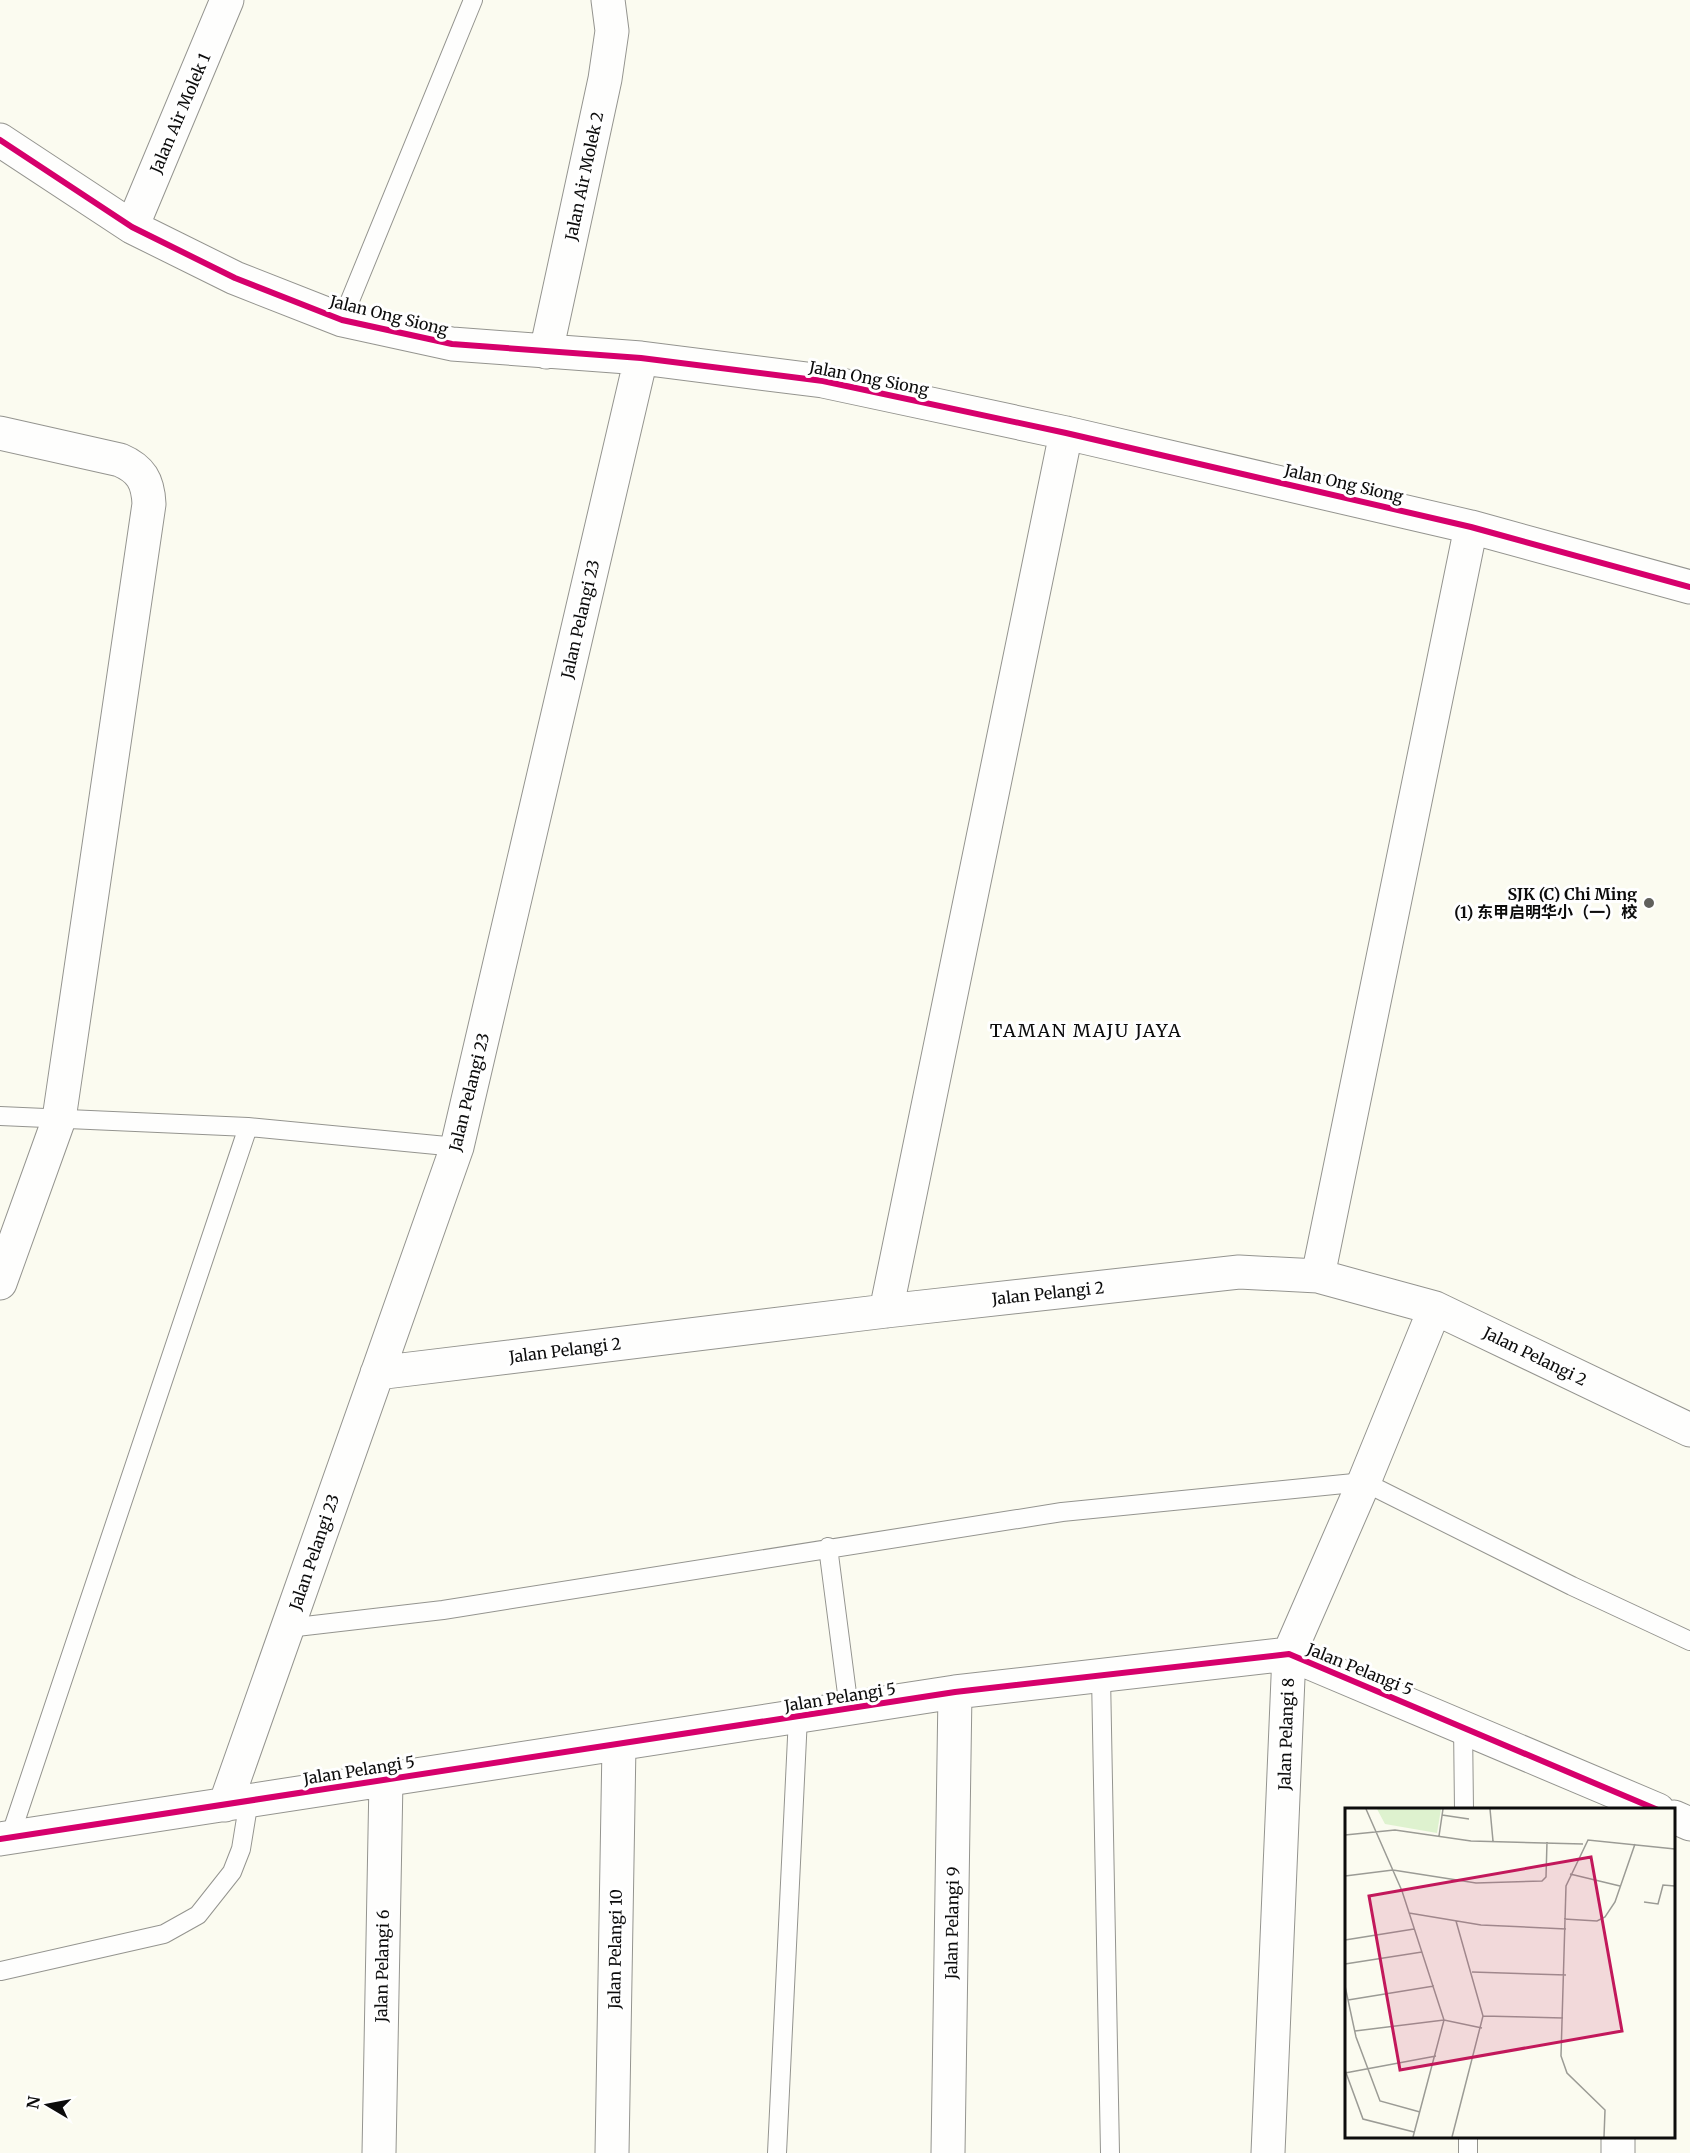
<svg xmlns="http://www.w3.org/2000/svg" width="1690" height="2153" viewBox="0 0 1690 2153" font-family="Merriweather,'Noto Sans SC',serif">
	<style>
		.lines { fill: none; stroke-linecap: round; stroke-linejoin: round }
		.service-casing { stroke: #94948f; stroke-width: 20 }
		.minor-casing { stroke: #94948f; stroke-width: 35 }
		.service { stroke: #fefefd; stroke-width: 18 }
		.minor { stroke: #fefefd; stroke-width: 33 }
		.cycleway-casing { stroke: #fff; stroke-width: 10 }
		.cycleway { stroke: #d6006c; stroke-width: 6 }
		.poi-dot { fill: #60605c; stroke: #fff; stroke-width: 2 }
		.labels { text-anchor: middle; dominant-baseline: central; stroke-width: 6; stroke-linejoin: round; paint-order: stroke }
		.street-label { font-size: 16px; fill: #0c0c0c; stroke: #fff }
		.poi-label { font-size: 16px; font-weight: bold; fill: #0c0c0c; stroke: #fff; text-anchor: end }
		.neighbourhood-label { font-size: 18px; letter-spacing: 1.5px; fill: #0c0c0c; stroke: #fff }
		.inset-road { fill: none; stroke: #9b9b95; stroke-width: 1.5 }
		.view { fill: #c2185b; fill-opacity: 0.15; stroke: #c2185b; stroke-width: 3 }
		.inset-edge { fill: none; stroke: #0c0c0c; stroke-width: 3 }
	</style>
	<rect width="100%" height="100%" fill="#fbfbf0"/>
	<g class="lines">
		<g class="service-casing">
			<path id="service" d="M342 320 473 0
				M0 1116 248 1127 457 1147
				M828 1547 849 1709
				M288 1628 443 1610 1062 1512 1364 1482 1572 1586 1690 1641
				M1101 1676 1110 2153
				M1463 1725 1464 1810
				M10 1837 248 1127
				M1 1971 164 1934 198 1915 232 1872 241 1849 249 1800
				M1468 2136V2153
				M777 2153 798 1717"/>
		</g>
		<g class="minor-casing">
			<path id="minor" d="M0 140 132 227 235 278 342 320 452 344 641 358 823 381 1066 433 1471 527 1690 587
				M132 227 227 0
				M546 352 605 79 612 31 608 0
				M0 433 120 460C141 469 148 481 149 504L59 1119 0 1283
				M1318 1276 1471 527
				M886 1311 1066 433
				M377 1373 886 1311 1239 1272 1318 1276 1435 1308 1690 1430
				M225 1805 457 1147 641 358
				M1674 1817 1690 1824
				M0 1839 955 1692 1289 1654 1658 1810
				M1618 2136V2153
				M379 2153 386 1780
				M612 2153 619 1745
				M948 2153 955 1692
				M1268 2153 1289 1654 1364 1482 1435 1308"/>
		</g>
		<use href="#service" class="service"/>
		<use href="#minor" class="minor"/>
		<g class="cycleway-casing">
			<path id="cycleway" d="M0 140 132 227 235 278 342 320 452 344 641 358 823 381 1066 433 1471 527 1690 587
				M0 1839 955 1692 1289 1654 1658 1810"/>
		</g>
		<use href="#cycleway" class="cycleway"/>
	</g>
	<circle class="poi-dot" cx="1649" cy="903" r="6"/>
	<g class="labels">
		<g class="street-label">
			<text transform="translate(180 113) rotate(-67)">Jalan Air Molek 1</text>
			<text transform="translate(584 176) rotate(-78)">Jalan Air Molek 2</text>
			<text transform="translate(389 315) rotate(14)">Jalan Ong Siong</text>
			<text transform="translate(869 378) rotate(11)">Jalan Ong Siong</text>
			<text transform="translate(1344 483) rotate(13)">Jalan Ong Siong</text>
			<text transform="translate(580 619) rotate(-77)">Jalan Pelangi 23</text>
			<text transform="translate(469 1092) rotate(-76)">Jalan Pelangi 23</text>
			<text transform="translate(1048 1293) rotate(-6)">Jalan Pelangi 2</text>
			<text transform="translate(565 1350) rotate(-7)">Jalan Pelangi 2</text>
			<text transform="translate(1535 1356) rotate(26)">Jalan Pelangi 2</text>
			<text transform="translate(314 1552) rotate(-71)">Jalan Pelangi 23</text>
			<text transform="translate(1360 1669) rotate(22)">Jalan Pelangi 5</text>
			<text transform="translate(840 1697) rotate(-9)">Jalan Pelangi 5</text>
			<text transform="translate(1286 1734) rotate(-88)">Jalan Pelangi 8</text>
			<text transform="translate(359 1770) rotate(-9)">Jalan Pelangi 5</text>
			<text transform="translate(952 1923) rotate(-89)">Jalan Pelangi 9</text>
			<text transform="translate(615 1949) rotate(-89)">Jalan Pelangi 10</text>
			<text transform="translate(382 1966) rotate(-89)">Jalan Pelangi 6</text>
		</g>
		<g class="poi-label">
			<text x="1637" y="894">SJK (C) Chi Ming<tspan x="1637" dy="18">(1) 东甲启明华小（一）校</tspan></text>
		</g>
		<g class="neighbourhood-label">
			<text x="1086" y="1030">TAMAN MAJU JAYA</text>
		</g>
	</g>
	<g transform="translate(1345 1808)">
		<rect width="330" height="330" fill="#fbfbf0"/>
		<path d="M32 1H96L92 25 40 16Z" fill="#def2cf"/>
		<path class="inset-road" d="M21 1 57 83 99 212 68 329M145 1 148 33M97 7 124 11M0 27 50 22 126 33 238 36M94 28 98 1M225 66 275 78M0 68 48 62 131 75 197 73 201 69 202 34M299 94 313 96 318 77 330 78M64 105 136 117 221 121M219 111 252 113 260 109 270 94 290 36M0 132 69 121M0 156 77 144M127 164 221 167M0 178 11 229 35 293 75 304M3 192 89 178M138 208 218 210M10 223 99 212 137 220M0 262 18 311 69 324M0 265 91 248M107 329 138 208 111 113M259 329 260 302 222 265 216 248 221 78 243 32 330 41"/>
		<path class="view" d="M246 49 277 223 55 262 24 88Z"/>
		<rect width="330" height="330" class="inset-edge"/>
	</g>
	<g transform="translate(48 2105) rotate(280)" stroke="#ffffff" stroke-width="4.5" paint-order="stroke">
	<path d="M0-4.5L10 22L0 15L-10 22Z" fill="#0c0c0c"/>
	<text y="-9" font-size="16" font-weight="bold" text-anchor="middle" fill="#0c0c0c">N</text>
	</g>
</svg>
